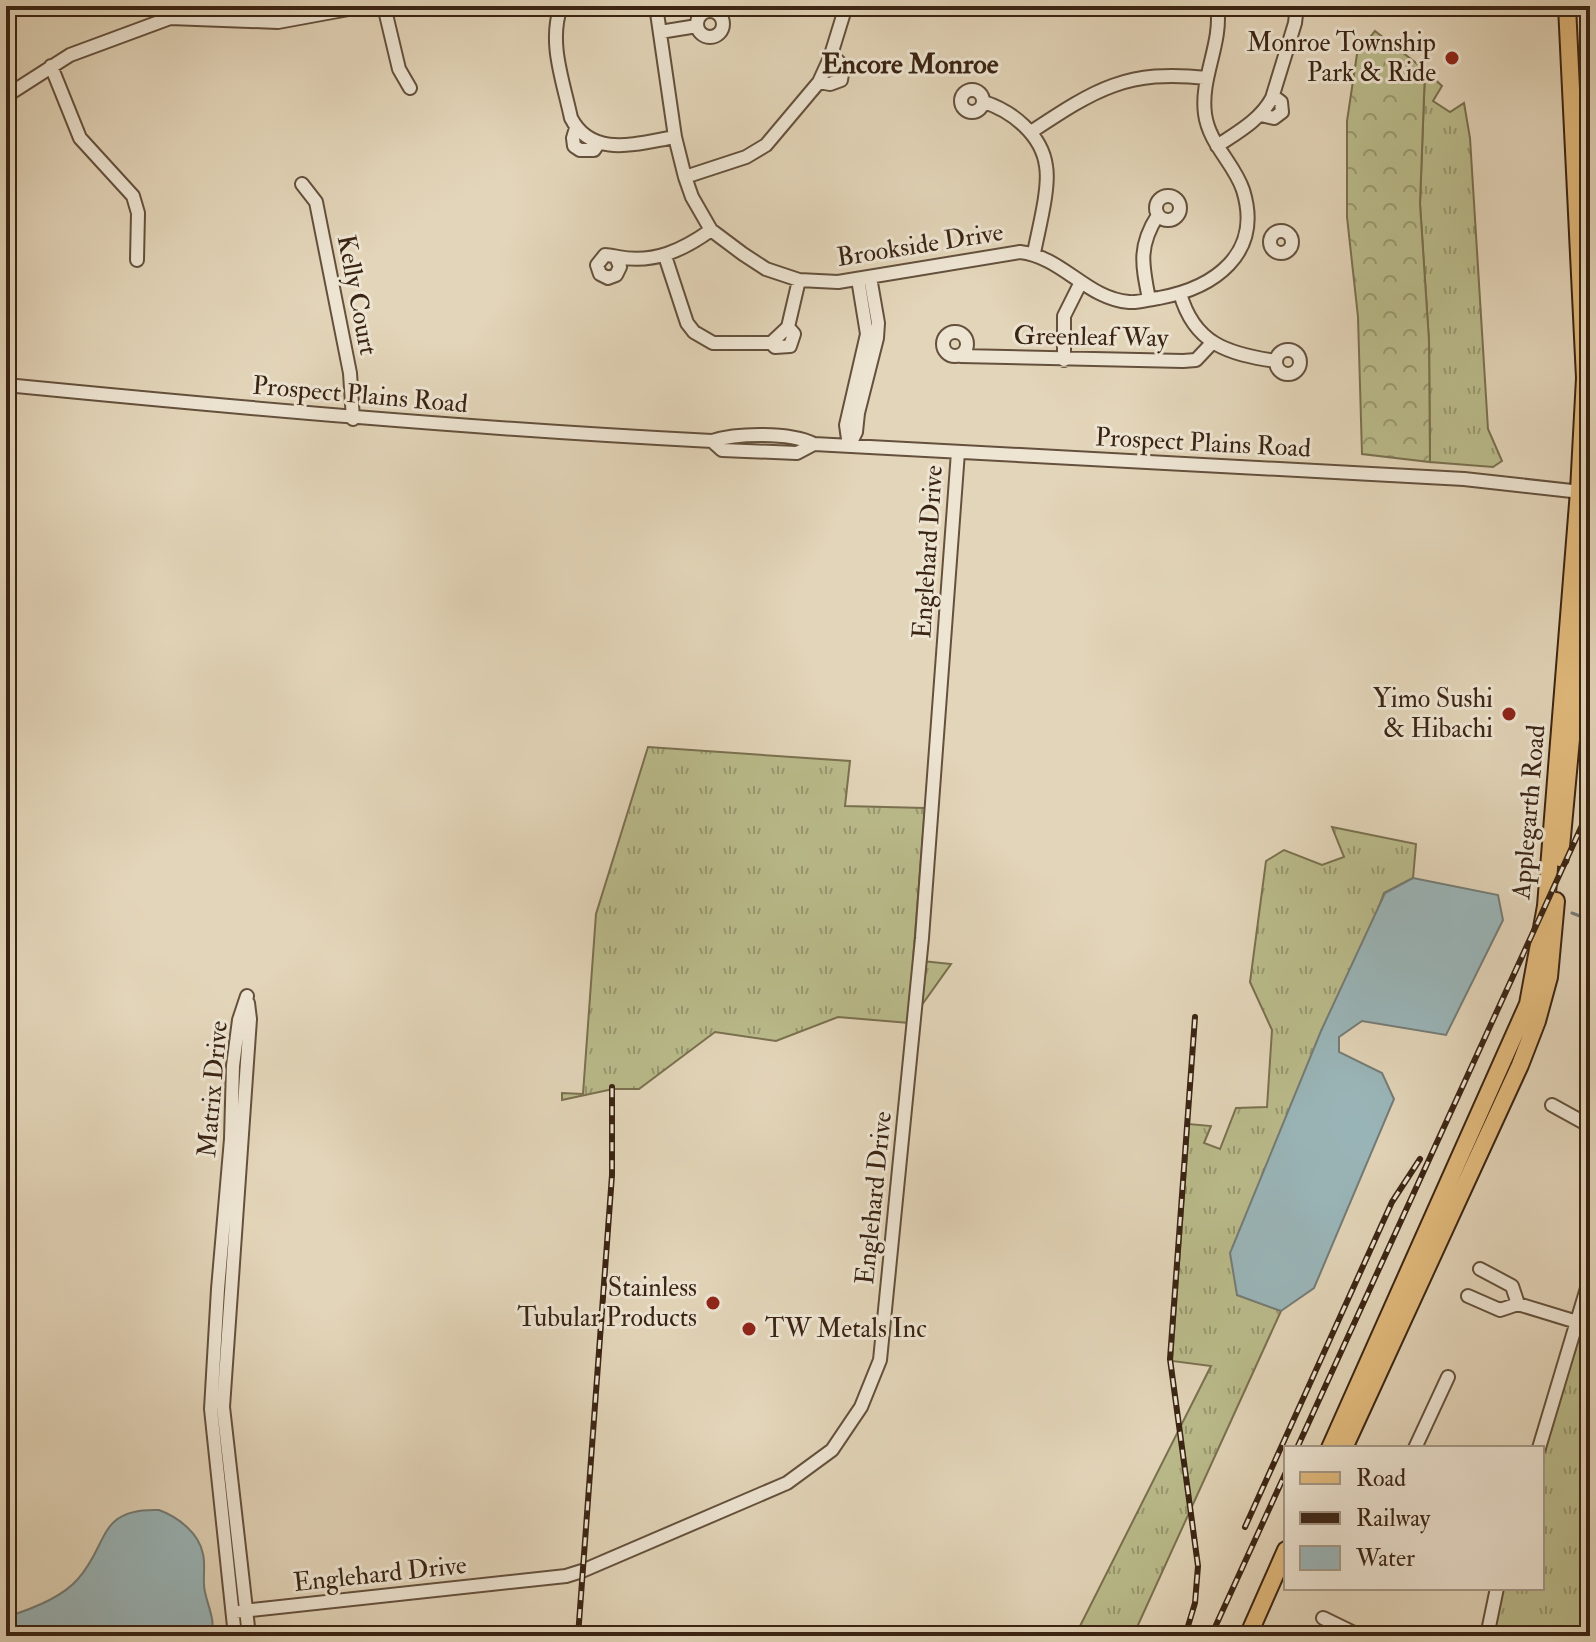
<svg xmlns="http://www.w3.org/2000/svg" width="1596" height="1642" viewBox="0 0 1596 1642" font-family="'IM FELL Double Pica',serif">
	<style>
		.grass { fill: url(#grass-tufts); stroke: #7a704f; stroke-width: 2 }
		.forest { fill: url(#forest-crowns); stroke: #7a704f; stroke-width: 2 }
		.water { fill: #9ab6ba; stroke: #747c77; stroke-width: 2 }
		.lines { fill: none; stroke-linecap: round; stroke-linejoin: round }
		.stream { stroke: #747c77; stroke-width: 3 }
		.minor-casing { stroke: #64503c; stroke-width: 16 }
		.major-casing { stroke: #3a2413; stroke-width: 20 }
		.minor { stroke: #ede4d2; stroke-width: 12 }
		.major { stroke: #e2ba7c; stroke-width: 16 }
		.rail-casing { stroke: #3a2413; stroke-width: 6 }
		.rail { stroke: #ede4d2; stroke-width: 3; stroke-dasharray: 9; stroke-linecap: butt }
		.poi-dot { fill: #8f2418; stroke: #ede4d2; stroke-width: 3 }
		.labels { text-anchor: middle; dominant-baseline: central; stroke-width: 6; stroke-linejoin: round; paint-order: stroke }
		.poi-label { font-size: 26px; fill: #3a2413; stroke: #ede4d2; text-anchor: end }
		.street-label { font-size: 26px; fill: #3a2413; stroke: #ede4d2 }
		.neighbourhood-label { font-size: 28px; font-weight: bold; fill: #3a2413; stroke: #ede4d2 }
	</style>
	<defs>
		<pattern id="grass-tufts" width="24" height="20" patternUnits="userSpaceOnUse" patternTransform="scale(2)"><rect width="24" height="20" fill="#babb8b"/><path d="M3 7l-1-3M5 7V3M7 7l1-3M15 17l-1-3M17 17v-4M19 17l1-3" fill="none" stroke="#989870"/></pattern>
		<pattern id="forest-crowns" width="20" height="18" patternUnits="userSpaceOnUse" patternTransform="scale(2)"><rect width="20" height="18" fill="#babb8b"/><path d="M2 6a3 3 0 1 1 6 0M12 15a3 3 0 1 1 6 0" fill="none" stroke="#989870"/></pattern>
	</defs>
	<rect width="100%" height="100%" fill="#e3d5b9"/>
	<filter id="stains"><feTurbulence type="fractalNoise" baseFrequency=".0025" numOctaves="4"/><feColorMatrix values="0 0 0 0 .2 0 0 0 0 .09 0 0 0 0 .02 0 0 0 .5 -.17"/></filter>
	<radialGradient id="worn" r=".72"><stop offset=".6" stop-color="#630" stop-opacity="0"/><stop offset="1" stop-color="#630" stop-opacity=".3"/></radialGradient>
	<path class="grass" d="M1425 70 1442 86 1433 101 1450 112 1464 103 1470 138 1488 429 1502 461 1493 467 1430 462 1429 341 1420 204Z
		M648 747 850 761 845 806 925 808 913 960 951 964 909 1023 838 1017 776 1041 715 1032 639 1089H613L562 1100V1093L583 1094 596 914Z
		M1332 827 1416 844 1413 878 1384 893 1237 1295 1281 1311 1133 1636H1075L1211 1366 1172 1361 1189 1124 1211 1126 1204 1143 1220 1149 1236 1108 1267 1107 1272 1030 1250 982 1266 861 1284 850 1322 865 1344 857Z
		M1590 1269V1636H1488L1501 1588H1542V1448Z"/>
	<path class="forest" d="M1375 31 1425 70 1420 204 1429 341 1430 462 1362 454 1358 317 1347 217V121L1357 54Z"/>
	<path class="water" d="M1413 878 1498 895 1503 920 1446 1035 1362 1021 1339 1037V1052L1382 1073 1394 1099 1314 1288 1281 1311 1237 1295 1230 1253 1321 1031 1385 893Z
		M159 1510C178 1517 199 1533 203 1554 206 1566 202 1580 205 1592 208 1607 216 1621 211 1636H6V1617C29 1610 61 1598 77 1580 110 1544 96 1508 159 1510Z"/>
	<g class="lines">
		<path class="stream" d="M1572 913 1590 920"/>
		<g class="minor-casing">
			<path id="minor" d="M384 6 399 69 410 88
				M561 6C548 43 563 80 571 118 592 159 638 143 675 137
				M656 6 675 137 685 177 692 197 711 230 743 254 766 269 799 280 838 282 1020 252C1063 257 1087 299 1129 302 1139 303 1149 299 1159 298 1214 288 1263 254 1243 190 1234 163 1209 144 1205 114 1200 77 1223 43 1217 6
				M697 24a13 13 0 1 1 26 0a13 13 0 1 1-26 0Z
				M660 32 697 26
				M51 66 80 138 133 196 138 213 137 260
				M819 82 830 84 841 80 843 68 838 61 830 58
				M961 101a11 11 0 1 1 22 0a11 11 0 1 1-22 0Z
				M6 96 70 55 170 18 278 22 365 6
				M984 102C1012 111 1042 135 1046 166 1050 188 1038 231 1034 253
				M1261 115 1274 118 1282 112 1281 102 1273 96
				M576 128 573 138 574 146 580 150H594L598 144
				M1031 132C1096 89 1127 69 1207 78
				M1217 146C1238 132 1260 120 1272 98L1295 23 1297 6
				M685 177 746 157 766 145 819 82 830 58 846 6
				M302 184 316 202 350 373 353 419
				M1156 208a12 12 0 1 1 24 0a12 12 0 1 1-24 0Z
				M1270 242a11 11 0 1 1 22 0a11 11 0 1 1-22 0Z
				M665 256 687 323 694 332 713 343H771L788 327 799 280
				M616 257 620 267 616 275 608 278 600 274 597 265 605 255C609 255 613 256 618 257 654 264 683 250 711 230
				M1180 293C1194 344 1228 354 1276 361
				M1149 299C1142 264 1138 246 1158 215
				M943 344a12 12 0 1 1 24 0a12 12 0 1 1-24 0Z
				M771 343 775 347 790 346 794 334 788 327
				M1276 362a12 12 0 1 1 24 0a12 12 0 1 1-24 0Z
				M961 356 1183 361 1196 360 1212 343
				M1064 360V316L1081 282
				M6 385C241 408 476 429 712 441 737 433 790 432 814 444L1464 479 1590 493
				M712 441 722 450 797 453 814 444
				M849 446 856 432 858 413 877 338 878 323 870 277
				M849 446 846 425 867 334 858 279
				M248 1003 250 1019 223 1407 249 1636
				M1552 1105 1590 1126
				M1480 1269 1512 1286 1518 1304 1577 1322
				M1468 1296 1500 1310 1518 1304
				M1415 1448 1448 1377
				M1539 1448 1590 1278
				M233 1612 566 1576 582 1571 787 1483 832 1450 861 1407 880 1360 922 938 958 452
				M1323 1618 1360 1636
				M235 1636 211 1409 218 1289 231 1139 233 1066 239 1020 247 996
				M1487 1636 1497 1588"/>
		</g>
		<g class="major-casing">
			<path id="major" d="M1560 858 1590 534
				M1330 1448 1528 1004 1546 906 1579 491 1585 378 1567 6
				M1344 1448 1520 1065 1537 1021 1549 977 1556 901
				M1248 1636 1286 1550"/>
		</g>
		<use href="#minor" class="minor"/>
		<use href="#major" class="major"/>
		<g class="rail-casing">
			<path id="rail" d="M1297 1448 1590 808
				M1245 1527 1392 1202 1420 1159
				M578 1636 612 1175V1087
				M1185 1636 1195 1603 1198 1566 1170 1359 1195 1017
				M1211 1636 1286 1472"/>
		</g>
		<use href="#rail" class="rail"/>
	</g>
	<g class="poi-dot">
		<circle cx="1452" cy="58" r="8"/>
		<circle cx="1509" cy="714" r="8"/>
		<circle cx="713" cy="1303" r="8"/>
		<circle cx="749" cy="1329" r="8"/>
	</g>
	<g class="labels">
		<g class="poi-label">
			<text x="1436" y="43">Monroe Township<tspan x="1436" dy="30">Park &amp; Ride</tspan></text>
			<text x="1493" y="699">Yimo Sushi<tspan x="1493" dy="30">&amp; Hibachi</tspan></text>
			<text x="697" y="1288">Stainless<tspan x="697" dy="30">Tubular Products</tspan></text>
			<text x="765" y="1329" text-anchor="start">TW Metals Inc</text>
		</g>
		<g class="street-label">
			<text transform="translate(920 245) rotate(-9)">Brookside Drive</text>
			<text transform="translate(357 295) rotate(79)">Kelly Court</text>
			<text transform="translate(1091 337) rotate(1)">Greenleaf Way</text>
			<text transform="translate(360 395) rotate(5)">Prospect Plains Road</text>
			<text transform="translate(1203 443) rotate(3)">Prospect Plains Road</text>
			<text transform="translate(928 552) rotate(-86)">Englehard Drive</text>
			<text transform="translate(1529 812) rotate(-85)">Applegarth Road</text>
			<text transform="translate(213 1089) rotate(-85)">Matrix Drive</text>
			<text transform="translate(874 1198) rotate(-84)">Englehard Drive</text>
			<text transform="translate(380 1574) rotate(-6)">Englehard Drive</text>
		</g>
		<g class="neighbourhood-label">
			<text x="910" y="64">Encore Monroe</text>
		</g>
	</g>
	<rect width="1596" height="1642" fill="none" stroke="#e3d5b9" stroke-width="32"/>
	<rect x="8" y="8" width="1580" height="1626" fill="none" stroke="#3a2413" stroke-width="4"/>
	<rect x="16" y="16" width="1564" height="1610" fill="none" stroke="#3a2413" stroke-width="2"/>
	<rect x="1284" y="1446" width="260" height="144" fill="#ede4d2" stroke="#a59786" stroke-width="2"/>
	<rect x="1300" y="1472" width="40" height="12" fill="#e2ba7c" stroke="#a59786" stroke-width="2"/>
	<text x="1356" y="1486" font-size="24" fill="#3a2413">Road</text>
	<rect x="1300" y="1512" width="40" height="12" fill="#3a2413" stroke="#a59786" stroke-width="2"/>
	<text x="1356" y="1526" font-size="24" fill="#3a2413">Railway</text>
	<rect x="1300" y="1546" width="40" height="24" fill="#9ab6ba" stroke="#a59786" stroke-width="2"/>
	<text x="1356" y="1566" font-size="24" fill="#3a2413">Water</text>
	<rect width="100%" height="100%" filter="url(#stains)"/>
	<rect width="100%" height="100%" fill="url(#worn)"/>
</svg>
